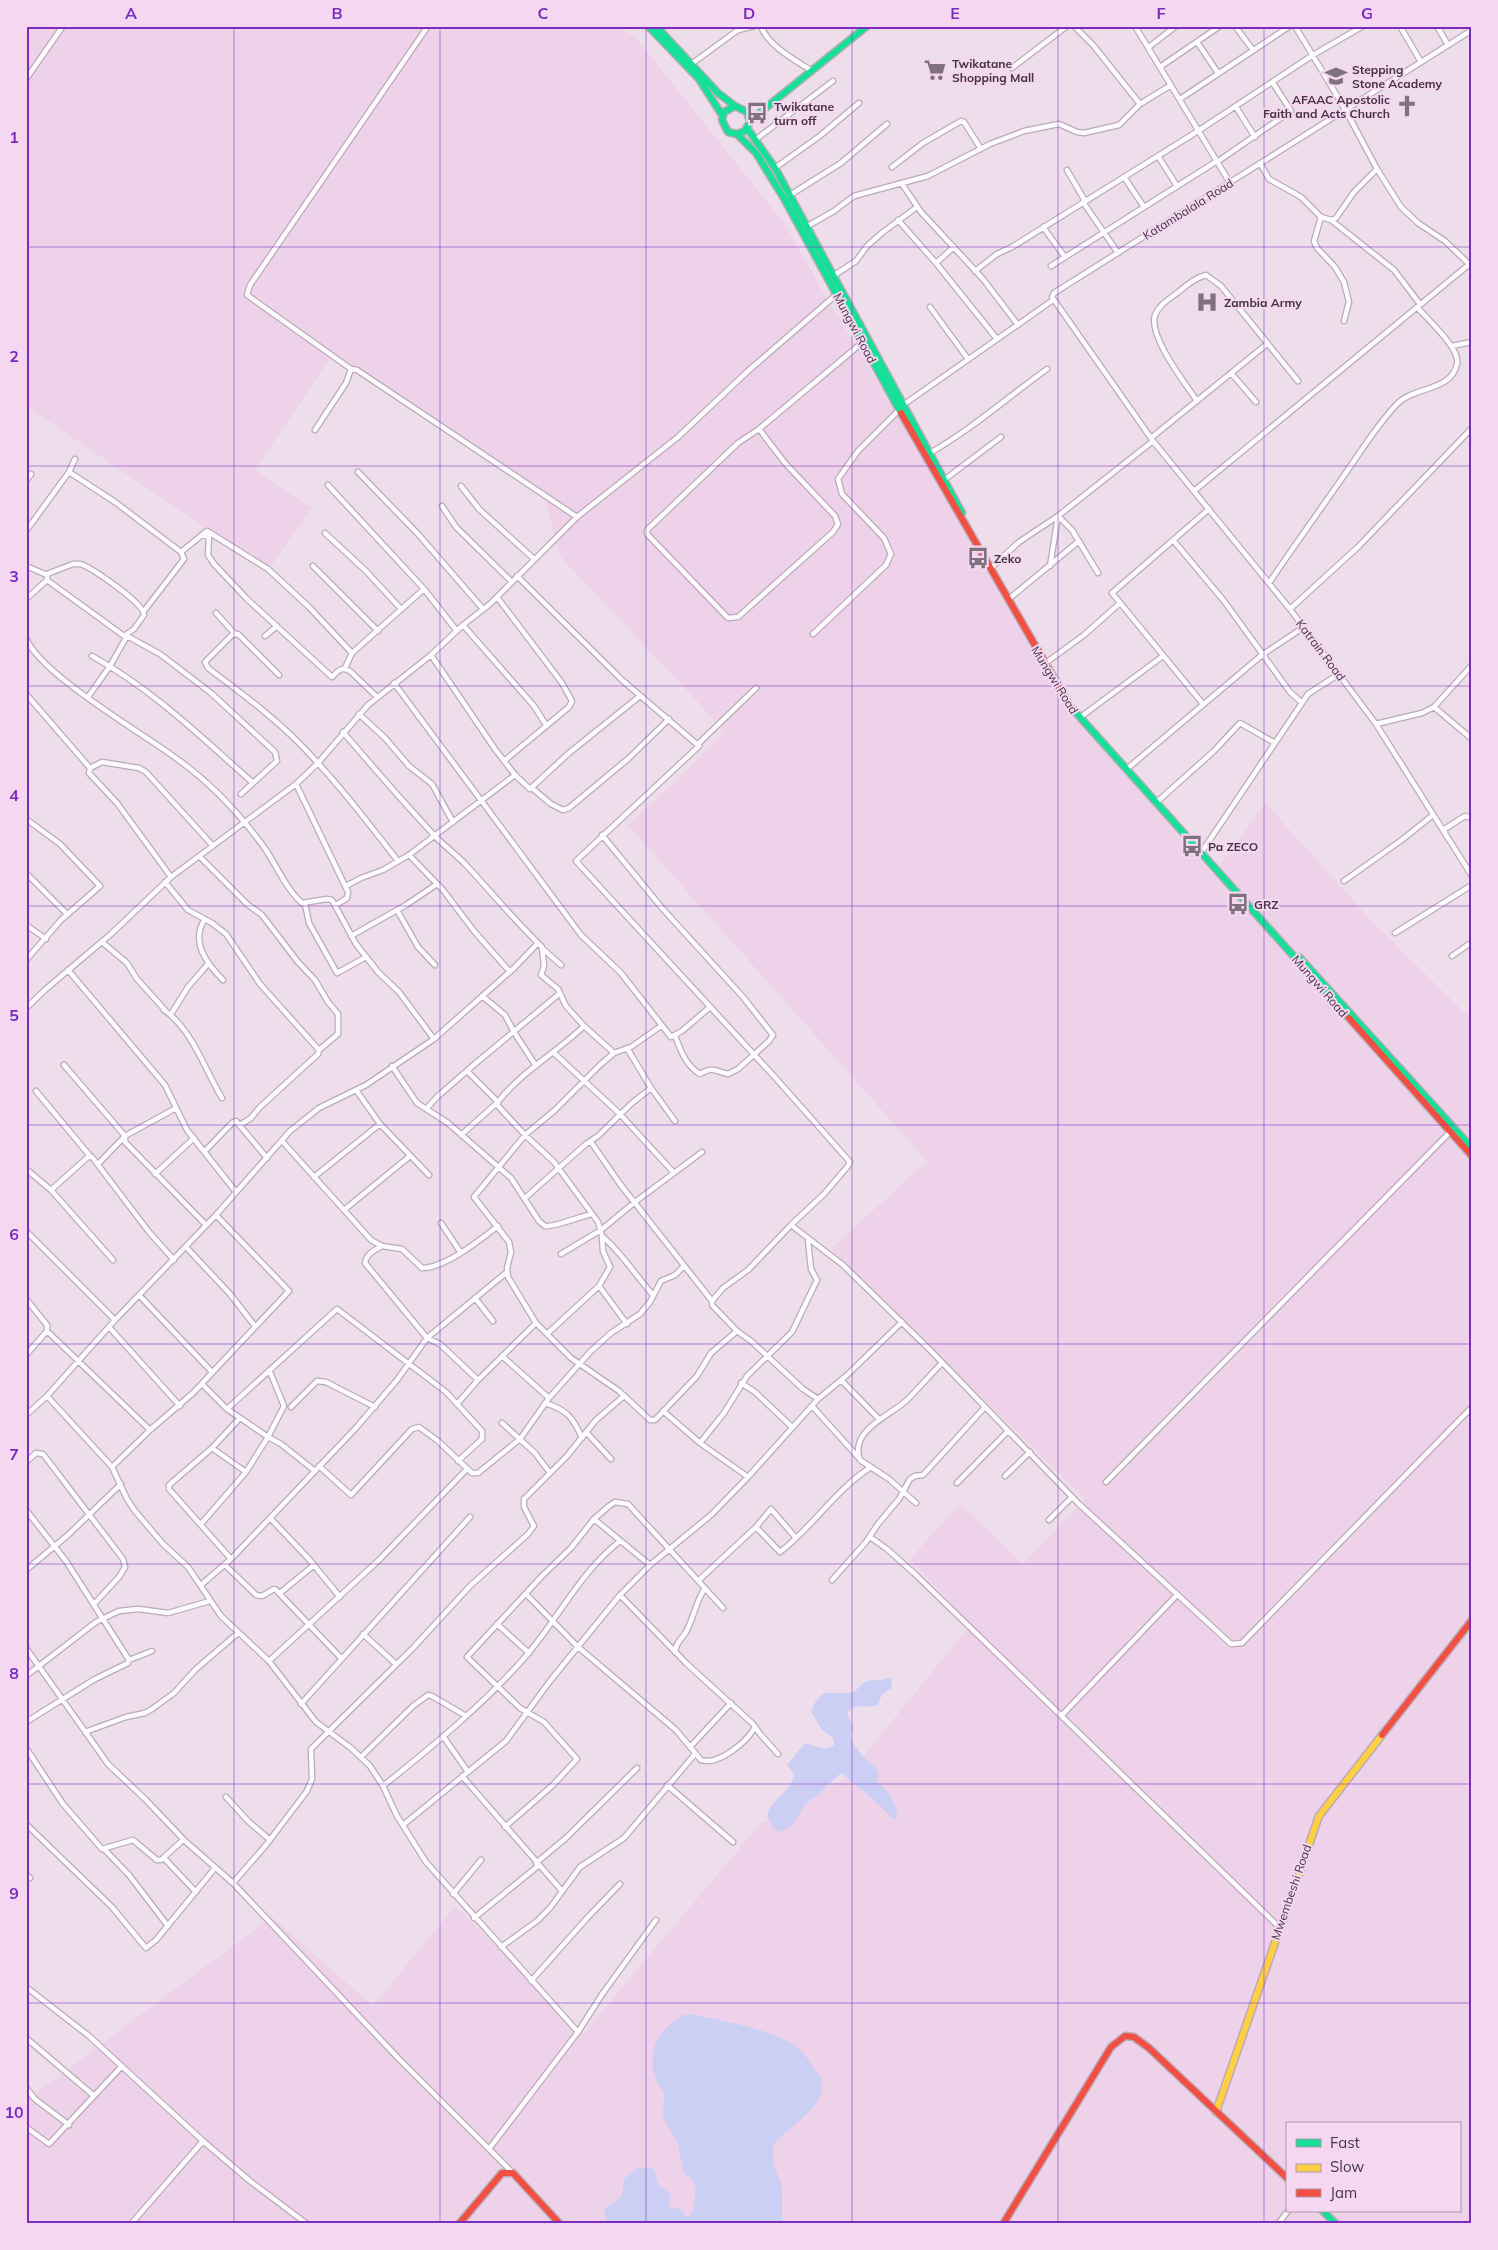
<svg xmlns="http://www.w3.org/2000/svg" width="1498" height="2250" viewBox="0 0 1498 2250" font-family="Mulish,sans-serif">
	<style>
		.built { fill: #edd2ea; fill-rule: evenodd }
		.water { fill: #cccff4 }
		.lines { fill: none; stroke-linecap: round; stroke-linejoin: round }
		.street-casing { stroke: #b9acb7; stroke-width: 7 }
		.fast-casing { stroke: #b9acb7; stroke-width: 9 }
		.slow-casing { stroke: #b9acb7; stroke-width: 9 }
		.jam-casing { stroke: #b9acb7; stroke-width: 9 }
		.street { stroke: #fcfafc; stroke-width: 4.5 }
		.fast { stroke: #16e098; stroke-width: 6 }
		.slow { stroke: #ffcf43; stroke-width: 6 }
		.jam { stroke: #f24e42; stroke-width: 6 }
		.grid { fill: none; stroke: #7b2cbf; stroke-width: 1; stroke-opacity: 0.55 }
		.labels { text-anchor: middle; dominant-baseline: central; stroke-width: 4; stroke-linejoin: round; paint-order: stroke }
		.poi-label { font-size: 12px; font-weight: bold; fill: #433742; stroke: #f5d7f2; text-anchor: start }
		.street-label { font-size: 12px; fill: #433742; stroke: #f5d7f2 }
		.neatline { fill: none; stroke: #7b2cbf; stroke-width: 2 }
		.grid-label { font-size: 16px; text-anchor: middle; font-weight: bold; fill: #7b2cbf }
	</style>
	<rect width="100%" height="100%" fill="#eedeec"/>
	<path class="built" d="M26 26H618L635 37 784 223 826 297 876 378 1045 673 1213 875 1265 803 1369 918 1472 1020V2224H26V2100L272 1917 373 2006 455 1906 584 2033 759 1825 845 1778 971 1625 910 1559 960 1504 1023 1564 1085 1499 831 1249 927 1161 628 825 678 779 725 731 560 556 543 493 334 353 255 470 312 508 268 570 26 406ZM1287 2124H1459V2211H1287Z"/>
	<path class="water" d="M891 1677 892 1688 882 1694 878 1705C868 1710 855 1701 847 1713L854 1730 851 1732C849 1746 870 1761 878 1771V1782C888 1793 898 1803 897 1819H893L867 1794 841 1773 818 1795 806 1803 794 1823 781 1832 774 1829 767 1816C772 1797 791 1793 794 1774L787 1765 805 1743 826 1749 834 1745 833 1738 821 1729 811 1711C823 1683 830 1697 853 1692 858 1690 860 1684 865 1682 873 1678 883 1682 891 1677Z
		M690 2014C719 2020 779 2030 800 2050 808 2057 814 2069 821 2078 830 2106 787 2127 773 2145V2163L782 2186V2219L788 2224H607L604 2209 622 2196 624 2179 638 2168H652L655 2172 659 2186 671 2194 669 2208H678L688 2218 693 2211 696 2188 693 2180 684 2173 678 2145 663 2117 664 2093 656 2080 652 2066 655 2043 666 2028 681 2016Z"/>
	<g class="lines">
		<g class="street-casing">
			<path id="street" d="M428 26 250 285 247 295 351 369 357 370 577 517
				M761 26C768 46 795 60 812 71
				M1074 26 1093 45 1140 104
				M1135 26 1230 183
				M1235 26 1253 50
				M1295 26 1345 109 1377 169 1401 207 1418 223 1445 241 1469 264
				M1400 26 1421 62
				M1437 26 1448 45
				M1472 30 1054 293 1052 297 1153 441 1290 609 1376 724 1472 876
				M1197 42 1218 73
				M1149 47 1176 26
				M690 65 738 30 754 26
				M1160 67 1220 26
				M1012 68 1067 26
				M26 79 63 26
				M1180 99 1290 26
				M1236 107 1255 137
				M755 140 833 81
				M1158 156 1177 186
				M1217 162 1291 111 1273 83
				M1260 163 1269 179 1301 197 1321 217 1331 220 1336 218 1354 192 1377 169
				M892 167 923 143 961 121 964 122 981 149
				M775 168 821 135 859 103
				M1067 170 1085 201
				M1124 177 1144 207
				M902 184 921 212 983 279 1018 325
				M790 195 841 163 887 124
				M1083 202 1118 253
				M1321 217 1314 241 1317 248 1335 267 1344 282 1349 302 1344 321
				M898 220 936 263
				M1331 220 1394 270 1420 304
				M806 227 834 211 854 196 928 176 990 144 1024 131 1059 124 1077 132 1084 133 1119 125 1140 104 1171 85
				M1043 227 1065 257
				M954 247 936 263 997 339
				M1051 266 1217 161
				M975 271 997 254 1012 247 1198 131 1313 55 1363 26
				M833 276 856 261 867 246 883 232 917 207
				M930 307 968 359
				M1452 346 1472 342
				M1231 373 1256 402
				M1197 401C1185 383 1148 336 1155 315 1159 305 1168 300 1177 293 1186 286 1194 278 1206 275L1221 286 1298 381
				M903 405 1053 300
				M759 429 785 463 835 516 838 524 833 532 738 617 728 618 647 534V530L738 443 759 429 863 342
				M315 430 346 383 351 369
				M1151 438 1267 344
				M930 453C972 429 1008 397 1047 369
				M69 472 115 502 181 552 184 559 144 611
				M358 472 418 534 483 609
				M944 480 1001 437
				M26 481 31 474
				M328 485 424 589 457 631
				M461 486 479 509 534 559
				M1194 491 1472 262
				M442 506 456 527 512 582
				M1058 516 1072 530 1098 573
				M26 531 69 472 75 459
				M325 533 366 571 401 609
				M202 535 209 537 208 555 214 564 247 599 332 677C338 671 341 666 350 671L377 697
				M1173 540 1224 601 1290 692 1302 703
				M181 552 207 531 268 569 309 607 352 653
				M26 566 47 575
				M313 566 378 631
				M1050 566 1058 516
				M992 567 1019 542 1058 516 1153 441
				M517 576 622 680 699 746 576 861 772 1074 850 1162 848 1166 824 1194 791 1225 748 1270 723 1288 712 1301V1305L737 1331 751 1341 803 1389 818 1399
				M1269 583C1294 546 1320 510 1345 474 1362 450 1376 426 1397 404 1414 386 1451 392 1457 364 1461 349 1427 319 1417 307
				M497 597 562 683 572 701 569 707 504 761
				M1010 598 1079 541
				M26 599 47 580V574L73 564H81C93 569 144 603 144 615L134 629 124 636 47 580
				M1290 609 1359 546 1472 428
				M216 613 235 634
				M463 625 534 706 546 725
				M813 634 886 565 891 554 884 538 842 494 838 479 858 451 899 410
				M265 636 277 626
				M26 638C39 673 140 732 173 756 209 781 241 815 266 850 277 867 287 890 302 903L327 899 332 900 356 944 378 972 399 992 434 1039
				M431 655 495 749 515 775 530 789 569 753 640 696
				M92 656C152 689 201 737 252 782
				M1047 662 1084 635 1120 603
				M345 668 352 653 424 589
				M279 675 238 634 232 635 205 662 208 668C238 691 269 713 297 741 334 778 366 820 398 861
				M394 683 581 935 621 973 671 1037 682 1031 710 1007
				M26 694 90 768
				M88 697 110 666 127 636 160 654 211 693 275 752 277 761 241 794
				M1203 704 1112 593 1209 509
				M1434 707 1472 739
				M359 714 385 738 409 766 432 784 453 822
				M1082 716 1163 656
				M1376 724 1422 713 1434 707 1472 665
				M343 732C373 767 402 801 434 835 444 846 457 855 467 866 492 893 515 921 542 947L544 966 541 975 558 989 566 1006 584 1026 614 1053
				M698 744 756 688
				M1128 768 1262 655 1304 627
				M296 784 348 892 347 898 336 905
				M532 788 551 804 563 810 569 808 629 758 669 719
				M1158 801 1214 751 1240 723 1275 743
				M26 819 60 844 100 886 61 920 26 960
				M1443 830 1465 816 1472 818
				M602 835 662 908 743 997 773 1035 769 1041 738 1069 728 1074C714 1071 714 1066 700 1074 686 1066 681 1051 675 1036
				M1203 850 1308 694 1339 674
				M409 855 443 890 474 931 510 972
				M199 856 247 904 262 915 298 962 315 980 328 1002 338 1014V1034L319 1050
				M26 873 67 914
				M171 877 117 803 89 773 90 768 102 762 139 768 146 772 213 846
				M1344 881 1403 839 1433 815
				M165 882 188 910 212 923 226 934 260 984 319 1050 318 1054 259 1108 251 1118 240 1125
				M346 886 361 878 383 870 409 855 515 775
				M305 904 309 923 337 973 366 957
				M397 910 418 947 435 965
				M205 919C190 941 206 963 223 980
				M26 925 46 939
				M1395 933 1472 885
				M351 936 406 905 437 884
				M102 942 127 963 137 979 165 1010
				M543 949 561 965
				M1452 956 1472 942
				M68 970 165 1085 187 1130 236 1192
				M482 996 505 1015 514 1032 536 1066
				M26 1008 46 989 111 934 171 877 296 784 318 763 368 705 431 655 463 625 490 604 577 517 678 437 748 371 837 294
				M164 1010C192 1029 205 1070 222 1098
				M171 1014 188 987 208 964
				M661 1026 631 1047 614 1053 601 1064 555 1110 525 1135 474 1197 509 1242 511 1252 507 1268 508 1277 536 1323 571 1358 619 1391 650 1420H655L697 1376 711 1353 737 1331
				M627 1048 651 1088 675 1121
				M554 1053 620 1114 674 1173
				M64 1065 125 1136 98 1164
				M392 1066 417 1103 448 1123 511 1178 539 1221 545 1226C552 1228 581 1216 592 1214
				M356 1090 380 1124 429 1175
				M36 1091 90 1156
				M176 1108 125 1136V1142L205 1224
				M427 1108 438 1096 476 1063 559 994
				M461 1135 498 1102 467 1071
				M282 1141 371 1240 382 1246 402 1249 422 1268C445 1268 480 1240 498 1226
				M591 1142 620 1184 712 1301
				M205 1151 232 1123 236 1121 267 1158
				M26 1169 51 1190 113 1260
				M155 1174 194 1138
				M314 1177 380 1124
				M51 1190 88 1157H92L149 1232 174 1260
				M525 1198 586 1144 598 1136 632 1103 651 1088
				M344 1210 410 1156
				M441 1223 461 1253
				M791 1225 843 1265 930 1350 1079 1504 1231 1644 1242 1643 1472 1407
				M26 1231 115 1320
				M602 1236C622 1253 636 1276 653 1295
				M382 1246C375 1250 366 1254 365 1263L427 1338 507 1272
				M186 1247 230 1294 255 1326
				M561 1254 601 1230 635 1202 702 1152
				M599 1286 627 1324
				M139 1295 212 1372
				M475 1298 493 1321
				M26 1299 47 1325V1331L150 1430
				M109 1327 180 1406
				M548 1333 599 1286 610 1267 603 1251 602 1236 598 1222 554 1162 525 1135 498 1106V1102C521 1072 556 1053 584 1026
				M26 1355 47 1331
				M502 1356 549 1398
				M270 1372 284 1406 268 1437 281 1444 315 1471
				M841 1380 879 1419
				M741 1383 755 1392 792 1427
				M202 1384 227 1409
				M47 1396 112 1467 127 1499 135 1511 163 1544 188 1567 221 1616 269 1661 316 1722 351 1748 370 1766 383 1786 397 1816 426 1862 578 2032
				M545 1403C567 1410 573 1417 582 1438
				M457 1404 478 1380 536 1323
				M812 1406 858 1457
				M291 1407 317 1381 326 1382 375 1407
				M26 1415 47 1396 115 1320 216 1215 290 1131 319 1108 366 1085 434 1039 514 968 538 943
				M502 1423 535 1453 550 1473
				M586 1432 611 1459
				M700 1443 724 1413 747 1376 792 1332 817 1280 811 1269 808 1240
				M212 1448 246 1472
				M26 1462 36 1453 43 1454 123 1559 125 1567 119 1577 95 1603
				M319 1466 351 1495 412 1429 419 1427 438 1441 472 1473H478L520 1439 549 1398 590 1352 611 1333 640 1314 650 1302 661 1281 675 1275 684 1266
				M112 1467 150 1430 193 1393 289 1291 216 1215
				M1005 1476 1030 1452
				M748 1477 818 1399 846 1376 902 1322
				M1106 1482 1452 1130
				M957 1483 1008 1431
				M916 1503 889 1479 860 1460C849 1430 890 1416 907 1400 919 1388 930 1375 942 1363
				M26 1510 66 1561 129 1660 128 1663 95 1679 26 1722
				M270 1518 308 1558 340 1597
				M594 1519 650 1565
				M1049 1520 1072 1497
				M201 1524 246 1472 268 1437 227 1409 337 1309 446 1392 482 1431V1439L458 1461
				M756 1527 780 1552C813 1527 835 1490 871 1467
				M870 1537 887 1549 915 1574 1279 1927
				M231 1559 169 1489V1485L212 1448 239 1419
				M225 1565 256 1595 262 1596 274 1589 276 1590 341 1658
				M26 1570 68 1535 121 1484
				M699 1580 756 1527 771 1509 796 1538
				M832 1580 866 1542 878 1524 899 1499 910 1479 915 1476 923 1475 985 1407
				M201 1585 231 1559 355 1429 397 1380 427 1338 440 1344 478 1380
				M280 1593 314 1565
				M526 1594 578 1647 676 1730 701 1760C718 1766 747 1742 755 1727
				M620 1595 687 1664 753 1724 760 1734 778 1754
				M497 1624 529 1653
				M363 1634 396 1664
				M26 1648 108 1764 146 1800 185 1841 233 1883 399 2059 513 2173
				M675 1652C676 1642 681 1640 686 1632 694 1617 696 1601 705 1588
				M129 1660 152 1651
				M269 1661 378 1561 467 1469
				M26 1676 96 1622 119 1611 138 1609 168 1613 210 1601
				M301 1704 470 1517
				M1062 1715 1177 1595
				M85 1732 126 1717 145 1713 152 1709 174 1693 196 1669 238 1633
				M443 1736 468 1772
				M690 1747 731 1703
				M26 1748 63 1804 102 1849 133 1840 157 1860H161L183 1840
				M362 1756 413 1706 428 1695 432 1696 466 1716
				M462 1776 562 1891
				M667 1785 733 1842
				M383 1786C433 1746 484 1704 526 1656 558 1619 581 1571 620 1541
				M226 1797 248 1821 270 1840
				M26 1824 112 1907 146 1948 156 1940 215 1868
				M403 1825 506 1741 550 1681 620 1595 650 1565 711 1515 748 1477 700 1443 663 1411
				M505 1827 553 1785 577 1759 544 1722 520 1708 467 1657 542 1576 571 1548 594 1519 609 1506 615 1502 628 1504 723 1608
				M104 1849 129 1875 168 1926
				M164 1858 196 1892
				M536 1863 566 1838 637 1768
				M26 1874 30 1878
				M233 1883 266 1845 307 1791 312 1779 311 1749 413 1648 470 1586 528 1534 534 1526 524 1507V1499L567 1456 596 1420 624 1396
				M453 1894 481 1860
				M474 1918 538 1866
				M501 1947 537 1921 550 1908 580 1867 624 1838 695 1754
				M531 1981 588 1917 620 1884
				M26 1987 89 2036 203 2141 250 2181 307 2224
				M26 2038 93 2095
				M26 2088 35 2099 69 2125
				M26 2127 49 2144 122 2066
				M489 2149 578 2032 603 1993 656 1920
				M131 2224 203 2141
				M1278 2224 1288 2211"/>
		</g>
		<g class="fast-casing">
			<path id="fast" d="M648 26 699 79 722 115
				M656 26 718 93 735 106
				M750 122 747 112 735 106 724 112 722 120 728 132 737 134 745 131 750 122 763 110 867 26
				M747 128 775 168 962 513
				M737 134 756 153 785 200 901 413
				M1070 706 1349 1018
				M1299 957 1472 1148
				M1323 2211 1336 2224"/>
		</g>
		<g class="slow-casing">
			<path id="slow" d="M1216 2112 1319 1816 1382 1735"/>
		</g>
		<g class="jam-casing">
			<path id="jam" d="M901 413 1070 706
				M1349 1018 1472 1156
				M1382 1735 1472 1620
				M459 2224 502 2173H513L560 2224
				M1003 2224 1111 2047 1125 2036 1134 2037 1149 2048 1287 2178"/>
		</g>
		<use href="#street" class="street"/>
		<use href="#fast" class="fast"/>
		<use href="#slow" class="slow"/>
		<use href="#jam" class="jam"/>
	</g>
	<path class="grid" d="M234 26V2224M440 26V2224M646 26V2224M852 26V2224M1058 26V2224M1264 26V2224M26 247H1472M26 466H1472M26 686H1472M26 906H1472M26 1125H1472M26 1344H1472M26 1564H1472M26 1784H1472M26 2003H1472"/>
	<defs>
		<g id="supermarket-bare" transform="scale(1.725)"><path d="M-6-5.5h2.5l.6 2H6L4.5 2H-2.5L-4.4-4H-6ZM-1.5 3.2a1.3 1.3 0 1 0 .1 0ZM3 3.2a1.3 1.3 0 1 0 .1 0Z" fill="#7f717e" stroke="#f5d7f2" stroke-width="2.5" paint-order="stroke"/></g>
		<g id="school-bare" transform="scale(1.725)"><path d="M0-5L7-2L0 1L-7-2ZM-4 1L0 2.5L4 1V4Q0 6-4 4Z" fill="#7f717e" stroke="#f5d7f2" stroke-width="2.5" paint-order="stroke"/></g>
		<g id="church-bare" transform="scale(1.725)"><path d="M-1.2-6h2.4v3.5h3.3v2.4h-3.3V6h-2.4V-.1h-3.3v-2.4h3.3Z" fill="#7f717e" stroke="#f5d7f2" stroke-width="2.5" paint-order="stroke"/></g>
		<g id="bus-bare" transform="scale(1.725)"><path d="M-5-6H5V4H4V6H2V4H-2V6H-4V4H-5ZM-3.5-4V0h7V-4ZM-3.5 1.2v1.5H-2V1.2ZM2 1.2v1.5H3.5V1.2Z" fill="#7f717e" stroke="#f5d7f2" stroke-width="2.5" paint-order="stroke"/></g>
		<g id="hospital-bare" transform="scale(1.725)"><path d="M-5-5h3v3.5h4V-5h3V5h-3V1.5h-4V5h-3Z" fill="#7f717e" stroke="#f5d7f2" stroke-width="2.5" paint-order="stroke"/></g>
	</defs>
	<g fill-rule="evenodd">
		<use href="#supermarket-bare" x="935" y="70"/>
		<use href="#school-bare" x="1336" y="76"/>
		<use href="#church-bare" x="1407" y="106"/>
		<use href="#bus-bare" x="757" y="113"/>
		<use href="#hospital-bare" x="1207" y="302"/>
		<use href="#bus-bare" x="978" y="558"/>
		<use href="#bus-bare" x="1192" y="846"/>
		<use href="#bus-bare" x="1238" y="904"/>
	</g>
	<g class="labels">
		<g class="poi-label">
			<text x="952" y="63">Twikatane<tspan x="952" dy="14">Shopping Mall</tspan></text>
			<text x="1352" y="69">Stepping<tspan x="1352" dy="14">Stone Academy</tspan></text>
			<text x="1390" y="99" text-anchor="end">AFAAC Apostolic<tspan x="1390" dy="14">Faith and Acts Church</tspan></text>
			<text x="774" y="106">Twikatane<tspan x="774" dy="14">turn off</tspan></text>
			<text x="1224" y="302">Zambia Army</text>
			<text x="994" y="558">Zeko</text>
			<text x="1208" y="846">Pa ZECO</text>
			<text x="1254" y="904">GRZ</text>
		</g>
		<g class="street-label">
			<text transform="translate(1188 209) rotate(-32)">Katambalala Road</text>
			<text transform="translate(855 328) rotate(62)">Mungwi Road</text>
			<text transform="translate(1321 650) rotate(53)">Katrain Road</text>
			<text transform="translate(1055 680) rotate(58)">Mungwi Road</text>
			<text transform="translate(1320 986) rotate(49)">Mungwi Road</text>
			<text transform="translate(1291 1892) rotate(-71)">Mwembeshi Road</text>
		</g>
	</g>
	<rect width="1498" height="2250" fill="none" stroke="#f5d7f2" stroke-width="55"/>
	<rect x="1286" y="2122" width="175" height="90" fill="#f5d7f2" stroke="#ae97ac"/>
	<rect x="1296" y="2139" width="25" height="8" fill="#16e098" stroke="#ae97ac"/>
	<text x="1330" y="2148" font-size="15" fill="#433742">Fast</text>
	<rect x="1296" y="2164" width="25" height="8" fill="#ffcf43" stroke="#ae97ac"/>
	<text x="1330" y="2172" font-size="15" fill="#433742">Slow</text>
	<rect x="1296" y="2189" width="25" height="8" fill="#f24e42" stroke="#ae97ac"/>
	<text x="1330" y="2198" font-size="15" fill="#433742">Jam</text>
	<rect x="28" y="28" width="1442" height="2194" class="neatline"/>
	<g class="grid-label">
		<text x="131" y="19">A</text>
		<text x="337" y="19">B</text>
		<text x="543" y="19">C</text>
		<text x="749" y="19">D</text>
		<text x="955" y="19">E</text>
		<text x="1161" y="19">F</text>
		<text x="1367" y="19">G</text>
		<text x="14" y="143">1</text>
		<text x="14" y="362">2</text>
		<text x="14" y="582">3</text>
		<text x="14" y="801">4</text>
		<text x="14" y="1021">5</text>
		<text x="14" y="1240">6</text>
		<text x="14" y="1460">7</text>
		<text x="14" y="1679">8</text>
		<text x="14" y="1899">9</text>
		<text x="14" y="2118">10</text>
	</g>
</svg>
